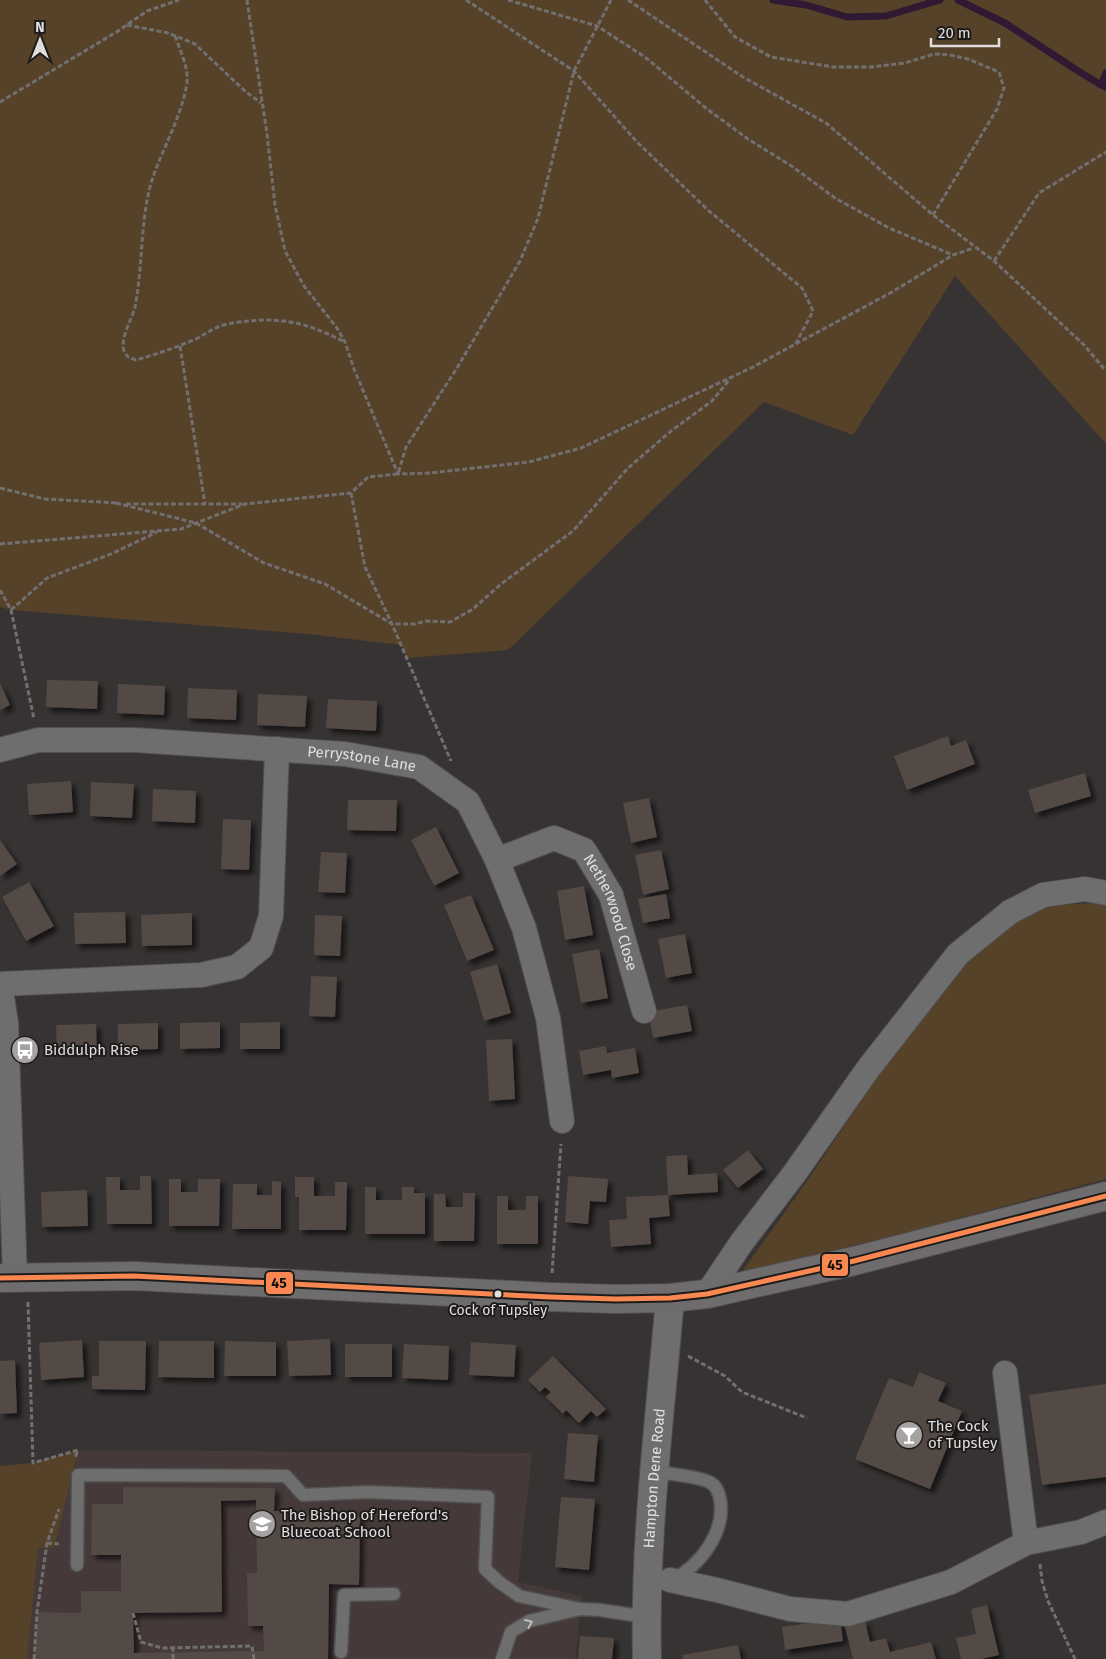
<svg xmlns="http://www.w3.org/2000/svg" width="1106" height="1659" viewBox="0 0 1106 1659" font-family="'Fira Sans',sans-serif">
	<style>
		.built { fill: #453939 }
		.green { fill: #564229 }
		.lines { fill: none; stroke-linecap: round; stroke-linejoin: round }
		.stream { stroke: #2f1933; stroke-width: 7 }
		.building { fill: #524945; fill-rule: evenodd; filter: url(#shadow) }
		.service-casing { stroke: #514f4f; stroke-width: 15 }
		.minor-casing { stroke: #514f4f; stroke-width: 26 }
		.tertiary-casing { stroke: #514f4f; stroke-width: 30 }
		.trunk-casing { stroke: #514f4f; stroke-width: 30 }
		.path { stroke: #726f70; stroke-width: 3; stroke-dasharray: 5 2.5; stroke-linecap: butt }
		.service { stroke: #6e6e6e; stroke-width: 12 }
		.minor { stroke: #6e6e6e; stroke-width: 24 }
		.tertiary { stroke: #6e6e6e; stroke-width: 28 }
		.trunk { stroke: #6e6c6c; stroke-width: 28 }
		.bus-1-casing { stroke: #1e1b1b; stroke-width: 9 }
		.bus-1 { stroke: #f88751; stroke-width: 5 }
		.oneway { stroke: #bebcbc }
		.bus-dot { fill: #e1dddd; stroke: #1e1b1b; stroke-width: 2 }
		.labels { text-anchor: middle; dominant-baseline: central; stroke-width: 4; stroke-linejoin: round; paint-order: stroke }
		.bus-label { font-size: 14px; fill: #e1dddd; stroke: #1e1b1b }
		.street-label { font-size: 15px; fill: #e1dddd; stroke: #1e1b1b }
		.poi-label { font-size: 15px; fill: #e1dddd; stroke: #1e1b1b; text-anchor: start }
		.line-badge { stroke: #1e1b1b; stroke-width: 2 }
		.pale-badge-label { font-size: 14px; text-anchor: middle; font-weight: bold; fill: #111 }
	</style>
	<defs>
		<filter id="shadow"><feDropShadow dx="4.5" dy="4.5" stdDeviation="2.5" flood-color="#0009"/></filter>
	</defs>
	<rect width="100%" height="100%" fill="#373333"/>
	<path class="built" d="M78 1450 532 1453 518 1582 582 1596 575 1659H0V1466L33 1463Z"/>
	<path class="green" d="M0 0H1106V444L955 276 853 435 764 402 508 650 407 658 401 645 308 634 11 610 0 607Z
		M1095 903 1106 905V1179L904 1233 741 1273 805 1184 912 1026 956 973 997 934 1048 905Z
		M78 1450 54 1548H38L27 1659H0V1466L33 1463Z"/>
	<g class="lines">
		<path class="stream" d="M773 0 806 5 847 17 886 16 940 0
			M958 0 1005 23 1075 69 1101 85 1106 87
			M1101 85 1106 73"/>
	</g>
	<path class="building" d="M47 680 98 681 97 709 46 707Z
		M0 683 10 705 0 710Z
		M118 684 165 686 164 715 117 713Z
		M188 688 237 690 236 720 187 718Z
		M258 694 307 696 305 727 257 725Z
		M328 699 377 701 376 731 326 728Z
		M948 736 951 746 966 740 975 764 907 790 894 756Z
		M1085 773 1091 796 1035 813 1028 790Z
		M71 781 73 812 29 815 27 784Z
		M91 782 134 784 132 818 90 816Z
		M153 789 196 791 195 823 152 821Z
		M649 798 657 837 631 843 623 803Z
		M348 800H397L396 831 347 830Z
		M223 819 251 820 249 870 221 869Z
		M436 827 459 873 434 886 411 840Z
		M0 840 17 864 0 876Z
		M661 850 669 889 643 895 635 855Z
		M321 852 347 853 345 893 318 892Z
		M29 882 54 926 26 941 2 897Z
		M584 886 593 935 565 940 557 891Z
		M666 894 670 918 643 923 638 899Z
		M471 895 494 950 467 961 444 905Z
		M125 912 126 943 75 944 74 913Z
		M192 913V945L142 946 141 915Z
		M315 915 342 916 340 956 314 955Z
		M685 934 692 973 666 978 658 939Z
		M599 949 608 998 581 1003 572 954Z
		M497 964 511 1013 484 1021 470 972Z
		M311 976 337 977 335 1017 309 1016Z
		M687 1005 692 1031 653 1038 648 1012Z
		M220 1022V1048L180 1049V1023Z
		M280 1022V1049H240V1023Z
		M158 1023V1049L118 1050V1024Z
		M96 1024 97 1050 57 1051 56 1025Z
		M512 1039 515 1099 489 1101 486 1040Z
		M606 1046 607 1053 635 1048 639 1073 612 1078 611 1070 583 1075 579 1051Z
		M748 1150 763 1169 738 1188 723 1170Z
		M687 1155 688 1175 717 1173 718 1192 668 1195 666 1156Z
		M140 1176H151L152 1224H107L106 1177H120V1190H140Z
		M568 1176 608 1179 606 1202 590 1201 588 1224 565 1222Z
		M295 1177H314V1196H335V1182H347L346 1230H299V1197H295Z
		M169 1179H181V1192H198V1179H220L219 1226H169Z
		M272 1181 281 1182V1229H232L233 1184H257V1195H272Z
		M365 1187H376V1200H402V1187H414V1193H425V1234H365Z
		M87 1190 88 1226 42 1227 41 1192Z
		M463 1193H475L474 1241H434V1194H445L446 1207H463Z
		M668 1195 670 1216 649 1218 651 1244 611 1247 609 1220 627 1219 626 1197Z
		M497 1196H508V1210H526V1196H538V1244H497Z
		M330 1339 331 1375 289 1376 287 1341Z
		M82 1340 84 1377 41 1380 39 1343Z
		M99 1341H146L145 1390 92 1389V1376H99Z
		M159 1341H214V1378L158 1377Z
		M225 1341 276 1342V1376H224Z
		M471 1342 516 1345 514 1377 469 1375Z
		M345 1344H392V1377H345Z
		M404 1344 449 1346 448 1380 402 1378Z
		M553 1356 606 1409 597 1417 591 1411 579 1423 566 1410 563 1414 546 1397 551 1392 545 1387 540 1392 528 1380Z
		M15 1360 17 1413 0 1414V1361Z
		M919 1372 946 1383 938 1401 962 1411 930 1489 855 1459 889 1378 913 1387Z
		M1106 1384V1477L1042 1485 1029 1395Z
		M568 1433 598 1435 594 1482 564 1479Z
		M123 1487 275 1488 274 1511H308V1515L360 1516 359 1585 329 1584 328 1659H34L37 1612 81 1613V1591H121V1555H91L92 1504H123ZM256 1500 257 1573H247L248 1626H263L264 1651 134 1653 133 1613 222 1612 221 1501Z
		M561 1497 595 1499 589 1570 555 1567Z
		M987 1605 999 1655 981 1659H961L956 1638 976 1634 971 1609Z
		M840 1619 843 1641 785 1650 782 1627Z
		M865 1621 870 1642 886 1638 890 1652 931 1642 936 1659H853L845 1626Z
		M580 1636 614 1638 612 1659H578Z
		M738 1645 741 1659H683L682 1655Z"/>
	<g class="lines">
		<g class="service-casing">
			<path id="service" d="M654 1472C666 1473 702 1477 711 1483 716 1486 719 1494 720 1499 726 1532 700 1566 672 1580
				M77 1565 78 1475 286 1476 303 1495 368 1492 488 1497 485 1569 499 1582 519 1596 580 1609
				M341 1652 344 1595 394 1594
				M502 1659 511 1632 529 1621 580 1609 600 1610 646 1617"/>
		</g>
		<g class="minor-casing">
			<g id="minor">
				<path id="s1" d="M0 750 38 740H135L345 754 419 767 468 802 497 860 524 928 548 1018 562 1121"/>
				<path id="s2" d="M497 860 554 838 584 850 611 895 644 1011"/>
				<path d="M0 984 201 975 237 967 261 948 271 916 277 749"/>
				<path d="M0 984 6 1023 15 1277"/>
				<path d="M707 1294 742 1242 794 1174 868 1069 958 954 1010 912 1043 895 1085 889 1106 893"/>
				<path d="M1026 1543 1081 1532 1106 1522"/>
				<path d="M670 1580 717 1590 790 1609 848 1614 951 1582 1026 1543 1005 1373"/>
			</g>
		</g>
		<g class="tertiary-casing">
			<g id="tertiary">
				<path id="s3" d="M647 1659C644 1539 660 1418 670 1298"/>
			</g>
		</g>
		<g class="trunk-casing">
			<path id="trunk" d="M0 1278 134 1276 550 1297 616 1299 670 1298 707 1294 854 1261 1106 1196"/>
		</g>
		<path class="path" d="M247 0 267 134 275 205 285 251 304 286 337 328 345 342 354 369 398 474 430 473 529 462 581 448 753 367 892 292 953 255 974 248
			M466 0 574 71 637 142 709 211 802 288 813 311 795 345
			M508 0 597 26 645 57 707 109 748 139 793 167 835 198 889 228 953 255
			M628 0 743 77 826 123 933 215 994 261 1084 345 1106 371
			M705 0 735 37 771 57 833 67H871L905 63 934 54 950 55 968 59 999 72 1004 88 997 109 933 215
			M127 25 168 33 195 44 246 92 261 103
			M175 36C180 50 189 68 187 83 181 119 162 149 151 183 140 223 143 266 135 307 132 320 120 337 124 351 126 357 130 358 136 360 157 354 178 347 198 338 205 334 211 330 218 327 227 323 239 322 249 321 287 317 311 325 345 342
			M0 102 118 31 147 11 179 0
			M994 261 1039 193 1106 152
			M180 346 205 504
			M0 488 45 499 117 503
			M351 493 365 567 392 624 451 761
			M116 503 196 523 264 563 325 584 392 624H415L426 621 450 622 473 609 501 584 573 531 627 469 671 431 712 401 730 379
			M126 504H242
			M0 544 181 529 245 504 351 493 368 477 398 474 406 447 457 368 520 261 538 218 574 71 611 0
			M0 590 11 610 34 719
			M11 610 47 578 111 554 157 532
			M552 1273 561 1144
			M28 1302 33 1463 78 1450 75 1458
			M688 1356 725 1376 742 1392 807 1418
			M47 1543 59 1544
			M1040 1564 1042 1581 1048 1601 1075 1659
			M133 1613 141 1642 162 1648 252 1646 254 1659
			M34 1659 37 1612 47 1543 59 1509
			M173 1659V1648"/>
		<use href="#service" class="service"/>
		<use href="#minor" class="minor"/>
		<use href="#tertiary" class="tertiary"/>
		<use href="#trunk" class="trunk"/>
		<g class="bus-1-casing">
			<path id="bus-1" d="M0 1278 134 1276 550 1297 616 1299 670 1298 707 1294 854 1261 1106 1196"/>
		</g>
		<use href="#bus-1" class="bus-1"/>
	</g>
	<defs><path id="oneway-chevron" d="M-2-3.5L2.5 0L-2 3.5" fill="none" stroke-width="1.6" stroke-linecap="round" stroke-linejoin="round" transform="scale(1.25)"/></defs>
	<use class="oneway" href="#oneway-chevron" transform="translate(529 1623) rotate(-23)"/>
	<defs>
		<g id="bus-disc" transform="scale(1.4375)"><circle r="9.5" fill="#a6a2a2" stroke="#1e1b1b"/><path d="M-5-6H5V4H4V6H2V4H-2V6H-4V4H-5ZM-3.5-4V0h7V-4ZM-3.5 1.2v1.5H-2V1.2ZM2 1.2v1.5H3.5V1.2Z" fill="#fff"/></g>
		<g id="bar-disc" transform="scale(1.4375)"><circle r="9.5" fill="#a6a2a2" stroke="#1e1b1b"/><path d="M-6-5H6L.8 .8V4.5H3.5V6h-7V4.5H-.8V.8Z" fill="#fff"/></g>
		<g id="school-disc" transform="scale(1.4375)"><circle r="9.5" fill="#a6a2a2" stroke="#1e1b1b"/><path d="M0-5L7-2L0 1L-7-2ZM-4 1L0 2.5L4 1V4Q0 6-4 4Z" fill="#fff"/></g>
	</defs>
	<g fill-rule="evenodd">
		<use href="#bus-disc" x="25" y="1050"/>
		<use href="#bar-disc" x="909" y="1435"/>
		<use href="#school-disc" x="262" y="1524"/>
	</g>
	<circle class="bus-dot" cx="498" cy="1294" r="4.5"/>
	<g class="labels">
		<g class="bus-label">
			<text x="498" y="1310">Cock of Tupsley</text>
		</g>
		<g class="street-label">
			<text stroke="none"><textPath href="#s1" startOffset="364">Perrystone Lane</textPath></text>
			<text stroke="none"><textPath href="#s2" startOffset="162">Netherwood Close</textPath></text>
			<text stroke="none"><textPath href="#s3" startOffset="181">Hampton Dene Road</textPath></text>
		</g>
		<g class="poi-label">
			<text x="44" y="1050">Biddulph Rise</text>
			<text x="928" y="1426">The Cock<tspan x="928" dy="17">of Tupsley</tspan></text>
			<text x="281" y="1515">The Bishop of Hereford's<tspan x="281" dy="17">Bluecoat School</tspan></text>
		</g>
	</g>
	<g class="line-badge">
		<rect x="821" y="1253" width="28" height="24" rx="5" fill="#f88751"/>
		<rect x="265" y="1271" width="29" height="24" rx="5" fill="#f88751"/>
	</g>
	<g class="pale-badge-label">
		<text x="835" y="1270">45</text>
		<text x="279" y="1288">45</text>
	</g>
	<g transform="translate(40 40)" stroke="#1e1b1b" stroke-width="4" paint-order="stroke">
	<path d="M0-4L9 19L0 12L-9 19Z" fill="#e1dddd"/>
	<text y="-8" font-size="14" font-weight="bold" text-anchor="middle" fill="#e1dddd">N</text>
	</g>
	<path d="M931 38v8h68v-8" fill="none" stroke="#e1dddd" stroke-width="2.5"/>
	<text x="938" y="38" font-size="15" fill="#e1dddd" stroke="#1e1b1b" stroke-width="4" paint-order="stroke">20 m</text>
</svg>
